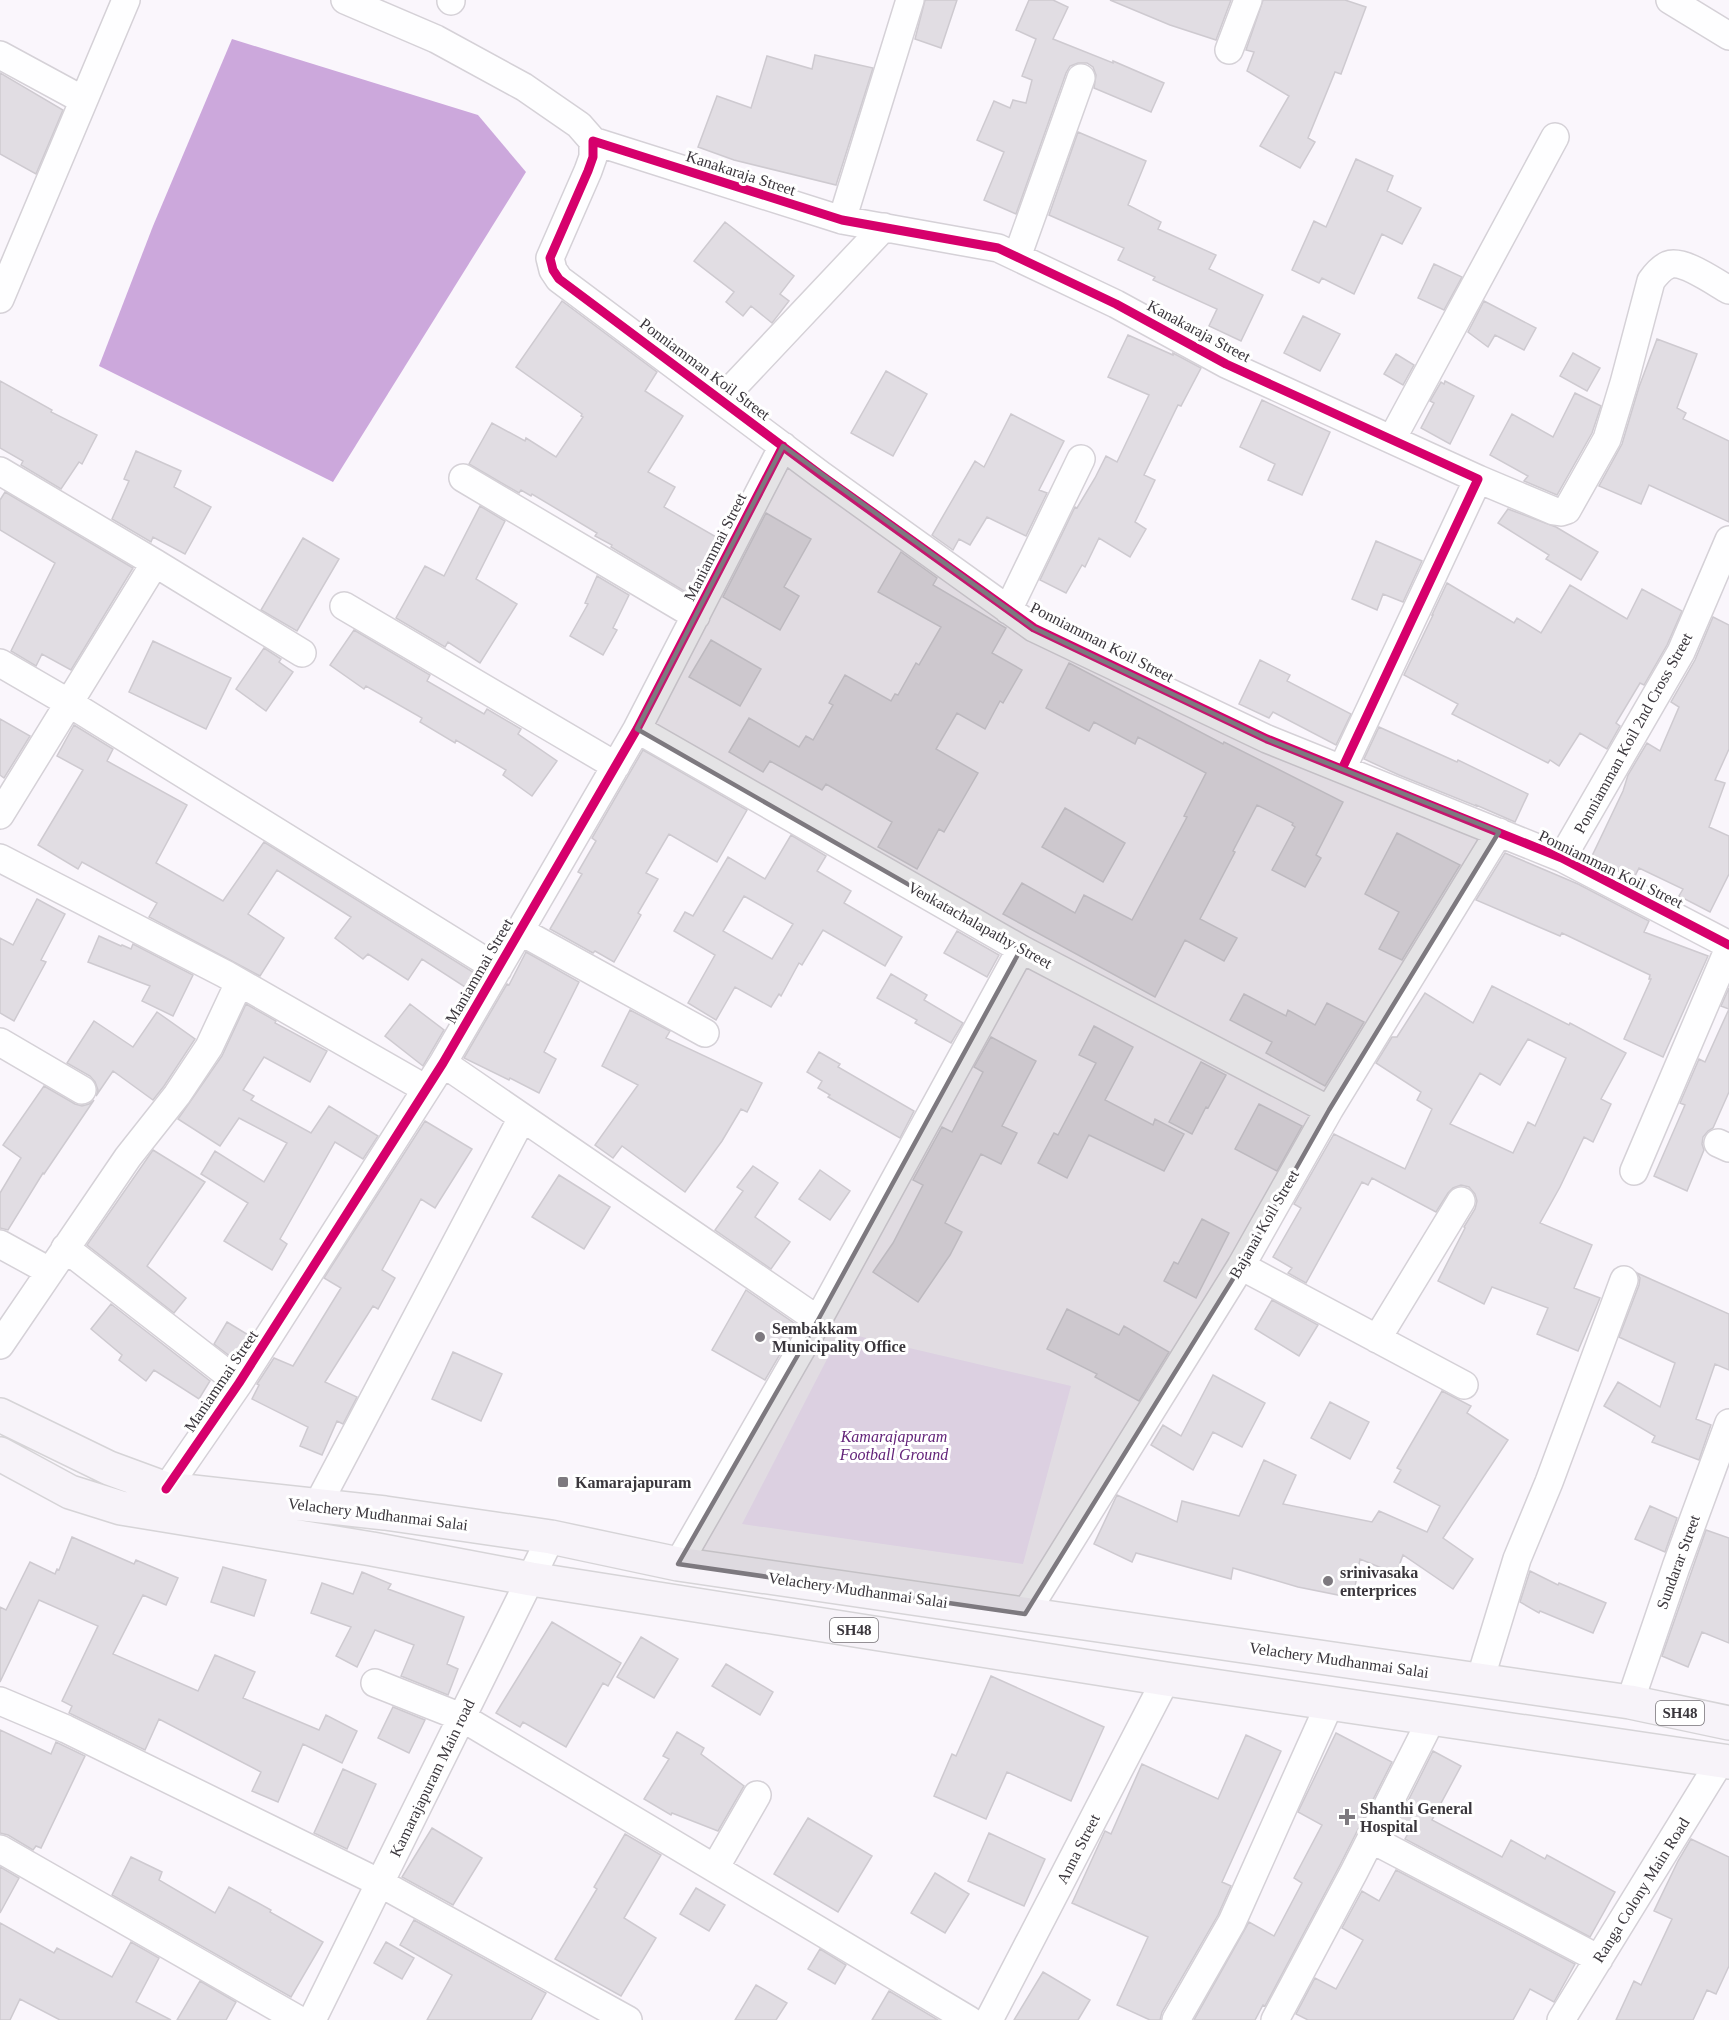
<svg xmlns="http://www.w3.org/2000/svg" width="1729" height="2020" viewBox="0 0 1729 2020" font-family="Georgia,serif">
	<style>
		.green { fill: #f4e6fb }
		.water { fill: #cca8dc }
		.building { fill: #e1dde3; stroke: #cecad0; stroke-width: 1.5; fill-rule: evenodd }
		.lines { fill: none; stroke-linecap: round; stroke-linejoin: round }
		.minor-casing { stroke: #d5d1d7; stroke-width: 30 }
		.major-casing { stroke: #d6d4d7; stroke-width: 36 }
		.minor { stroke: #fefeff; stroke-width: 27 }
		.major { stroke: #f7f3f9; stroke-width: 33 }
		.cycleway-casing { stroke: #fff; stroke-width: 13 }
		.cycleway { stroke: #d6006c; stroke-width: 9 }
		.marked { fill: #7d797f; fill-opacity: 0.2; stroke: #7d797f; stroke-width: 4.5; stroke-linejoin: round }
		.poi-dot { fill: #7d797f; stroke: #fff; stroke-width: 2 }
		.labels { text-anchor: middle; dominant-baseline: central; stroke-width: 6; stroke-linejoin: round; paint-order: stroke }
		.shield { fill: #fff; stroke: #757276; stroke-width: 1.5 }
		.shield-label { font-size: 15px; font-weight: bold; fill: #3a363c }
		.street-label { font-size: 16px; fill: #3a363c; stroke: #fff }
		.poi-label { font-size: 16px; font-weight: bold; fill: #3a363c; stroke: #fff; text-anchor: start }
		.park-label { font-size: 16px; font-style: italic; fill: #632379; stroke: #fff }
	</style>
	<rect width="100%" height="100%" fill="#faf6fc"/>
	<path class="green" d="M841 1332 1071 1386 1023 1564 742 1524Z"/>
	<path class="water" d="M232 39 478 115 526 172 333 482 99 366 153 226Z"/>
	<path class="building" d="M925 0H957L941 48 915 39Z
		M1029 0H1053L1068 7 1053 39 1113 63V61L1164 83 1151 112 1094 88 1096 75 1093 67 1087 63H1078L1070 66 1066 73 1016 214 984 200 1004 152 977 140 994 101 1010 108 1013 100 1026 103 1032 80 1022 76 1036 39 1016 30Z
		M1110 0H1231L1216 40 1170 25Z
		M1263 0H1345L1366 7 1341 74 1335 72 1308 138 1315 142 1300 168 1260 146 1289 96 1247 71 1254 52 1246 50Z
		M815 55 873 68 836 185 734 160 698 147 717 96 751 108 767 56 812 69Z
		M0 73 63 110 36 174 0 154Z
		M1078 132 1146 161 1128 205 1161 222 1158 229 1216 255 1209 269 1263 295 1241 341 1209 326 1217 309 1153 280 1155 277 1118 260 1124 248 1049 215Z
		M1356 159 1393 176 1387 191 1421 208 1402 244 1382 234 1354 294 1322 278 1319 283 1292 270 1314 221 1326 227Z
		M725 222 794 276 780 294 789 301 772 323 751 306 743 316 726 302 734 292 694 261Z
		M1434 264 1462 277 1444 310 1418 298Z
		M562 301 657 372 645 391 683 416 648 472 675 487 664 507 718 538 689 594 611 547 612 545 595 536 597 533 532 494 531 496 521 490 519 493 469 464 492 423 525 441 526 438 556 457 583 417 581 416 582 414 516 367Z
		M1484 301 1536 328 1524 350 1495 335 1488 347 1468 332Z
		M1303 316 1340 334 1320 371 1284 353Z
		M1128 335 1173 355V353L1201 368 1181 406 1178 405 1144 475 1155 480 1135 522 1146 529 1130 557 1099 538 1085 567 1082 565 1066 593 1040 580 1075 507 1077 508 1095 478 1106 456 1117 462 1149 395 1108 377Z
		M1657 339 1697 354 1677 408 1686 413 1683 419 1729 441V522L1649 485 1641 504 1599 486 1622 444 1639 387Z
		M1573 353 1600 368 1587 391 1560 376Z
		M1396 354 1414 365 1403 385 1384 374Z
		M886 371 927 394 893 456 851 433Z
		M0 381 52 410 51 412 97 435 82 464 79 462 61 489 21 465 23 461 0 448Z
		M1445 381 1474 396 1450 444 1421 428 1434 403 1430 401 1441 382 1444 384Z
		M1575 393 1601 406 1592 433 1557 495 1524 481 1528 476 1490 455 1512 414 1553 437Z
		M1262 400 1330 432 1302 495 1268 480 1275 464 1240 447Z
		M1011 414 1064 441 1039 490 1047 493 1026 536 987 517 970 545 959 539 953 550 932 535 975 461 984 467Z
		M136 451 181 471 174 487 211 507 185 554 153 537 151 542 112 519 129 481 124 479Z
		M5 492 133 568 71 670 42 654 36 666 11 651 55 563 0 530V500Z
		M480 506 505 521 476 579 517 604 480 663 448 642 445 647 396 618 425 566 444 576Z
		M1508 509 1556 527 1598 552 1581 580 1546 559 1549 555 1498 523Z
		M766 513 811 539 784 587 799 596 780 630 723 597Z
		M303 538 339 559 297 631 261 610Z
		M1376 541 1422 561 1403 602 1383 594 1377 610 1352 599Z
		M901 552 937 578 933 585 1006 628 992 653 1022 670 1003 703 1000 701 985 729 957 713 936 749 978 773 944 832 939 829 917 869 878 847 892 822 826 784 822 790 770 761 763 772 729 752 749 718 799 747 806 736 813 740 833 705 829 703 845 675 891 701 895 694 898 695 916 663 919 665 941 627 878 592Z
		M597 576 629 595 613 628 617 630 603 655 570 636 588 604 585 603Z
		M1447 583 1514 623 1517 618 1541 633 1570 585 1627 619 1642 589 1682 611 1667 645 1644 685 1640 683 1616 723 1620 726 1607 749 1580 733 1559 766 1550 760 1548 763 1452 714 1458 704 1404 675 1433 615H1432Z
		M1713 617 1729 625V749L1715 780 1725 783 1709 827 1729 836V874L1710 912 1679 896 1683 889 1639 868 1634 878 1592 856 1623 791 1628 775 1647 743 1660 751 1679 707 1671 702 1695 660Z
		M354 630 430 675 427 681 484 714 487 709 521 729 518 734 557 761 532 796 503 775 506 770 456 740 455 743 420 722 422 718 366 686 364 689 330 665Z
		M711 640 761 669 740 706 689 677Z
		M153 641 231 678 206 729 129 692Z
		M264 648 281 659 279 662 293 672 266 711 236 689Z
		M1260 660 1290 675 1287 681 1351 714 1336 745 1273 712 1269 718 1239 704Z
		M1069 663 1223 744 1224 742 1343 802 1316 855 1321 858 1305 887 1272 870 1295 827 1292 825 1293 823 1257 805 1233 851 1235 852 1200 919 1237 938 1224 961 1185 940 1155 997 1003 914 1022 883 1075 913 1084 895 1132 920 1187 817 1184 816 1206 773 1138 737 1135 744 1094 722 1089 731 1046 708Z
		M0 719 30 736 4 778 0 775Z
		M74 725 113 749 107 761 187 805 156 863 223 901 264 842 476 974 468 989 422 959 408 980 368 954 363 959 335 938 351 917 277 870 248 914 284 938 260 976 149 917 157 903 82 862 78 869 38 845 83 770 57 756Z
		M1379 727 1457 762 1458 760 1528 794 1515 822 1476 805V806L1399 775 1364 759Z
		M643 750 747 810 717 862 669 834 646 873 658 879 638 913 641 915 614 962 595 951 593 953 550 929 582 874 578 872 596 841 592 838Z
		M1065 808 1125 843 1103 882 1042 847Z
		M1397 833 1460 865 1402 960 1379 949 1399 912 1365 894Z
		M791 835 826 856 817 871 851 891 844 903 902 937 885 966 823 930 802 965 799 963 781 996 779 994 771 1007 735 987 716 1020 688 1003 715 955 674 931 685 912 693 916 728 857 765 879ZM744 896 793 924 772 959 723 931Z
		M1505 853 1578 884 1649 921 1644 932 1708 956 1663 1057 1624 1039 1651 979H1649L1650 975 1562 933 1560 936 1476 900Z
		M37 899 65 914 41 960 46 962 14 1021 0 1013V938L13 945Z
		M957 931 999 955 987 977 944 953Z
		M99 936 121 946 122 945 131 949 133 944 193 975 173 1016 142 1001 150 986 88 962Z
		M526 952 579 982 544 1052 556 1059 539 1093 510 1078 509 1080 464 1058 507 984 509 985Z
		M891 974 927 995 924 1000 963 1023 951 1043 915 1023 917 1020 877 998Z
		M1492 986 1569 1025 1570 1023 1626 1053 1601 1099 1611 1104 1593 1142 1584 1137 1560 1187 1540 1223 1592 1245 1574 1288 1600 1298 1578 1351 1537 1334 1548 1308 1492 1287 1484 1304 1438 1281 1465 1228 1464 1227 1475 1209 1477 1201 1475 1194 1469 1187 1461 1185 1453 1188 1448 1193 1436 1212 1372 1178 1368 1185 1362 1182 1306 1283 1288 1273 1292 1268 1273 1257 1301 1208 1294 1204 1334 1134 1405 1169 1432 1109 1417 1100 1421 1092 1376 1063 1392 1037H1397L1425 993 1473 1023ZM1528 1039 1566 1058 1535 1126 1528 1122 1513 1153 1450 1124 1480 1073 1500 1085Z
		M1729 988V1092L1713 1128 1708 1131 1703 1137 1702 1144 1704 1150 1687 1191 1654 1176 1685 1105 1680 1103 1699 1059 1705 1062 1729 1009 1721 1006Z
		M1244 994 1286 1016 1288 1010 1315 1025 1327 1003 1364 1022 1325 1086 1266 1053 1272 1042 1230 1020Z
		M246 1004 276 1021 275 1023 327 1051 310 1082 264 1057 243 1090 254 1096 251 1100 311 1133 329 1106 378 1136 363 1159 335 1142 280 1239 287 1244 272 1270 224 1241 248 1203 201 1174 215 1151 264 1182 287 1143 239 1118 220 1146 178 1119 222 1056Z
		M410 1004 444 1030 423 1066 385 1036Z
		M630 1010 670 1031 666 1038 762 1083 747 1112 741 1109 722 1141 685 1192 622 1146 613 1158 595 1145 638 1085 602 1066Z
		M157 1012 195 1039 164 1086 153 1100 113 1071 96 1096 98 1090 95 1082 90 1076 67 1063 94 1021 133 1047Z
		M1094 1026 1133 1047 1105 1100 1153 1125 1155 1119 1184 1134 1164 1171 1089 1135 1067 1178 1038 1163 1054 1133 1058 1135 1096 1063 1079 1055Z
		M991 1037 1036 1061 1002 1126 1017 1133 1001 1164 981 1154 945 1223 962 1232 950 1255 918 1302 873 1272 893 1243 923 1185 913 1180 942 1127 952 1132 983 1072 974 1067Z
		M819 1052 840 1064 838 1067 914 1111 900 1138 828 1097 830 1095 818 1088 822 1081 807 1072Z
		M1201 1062 1226 1075 1208 1108 1206 1107 1192 1134 1169 1122Z
		M44 1086 75 1104 82 1106 89 1104 94 1100 44 1174 43 1173 8 1230 0 1228V1193L21 1158 3 1145Z
		M1259 1104 1302 1126 1277 1171 1235 1149Z
		M425 1121 472 1149 435 1208 421 1199 382 1270 395 1278 378 1309 373 1306 325 1382 357 1397 343 1424 337 1421 322 1455 300 1446 308 1427 252 1399 259 1385 257 1384 274 1358 293 1366 341 1288 324 1278Z
		M153 1150 205 1182 147 1266 186 1298 174 1313 87 1245Z
		M753 1166 778 1183 755 1217 790 1242 771 1269 715 1230 743 1191 737 1187Z
		M820 1170 850 1191 830 1220 799 1199Z
		M559 1175 610 1207 584 1249 532 1217Z
		M1202 1219 1229 1233 1196 1298 1164 1281 1174 1262 1178 1264Z
		M1637 1273 1729 1314V1370L1715 1364 1696 1419 1711 1425 1699 1460 1652 1442 1655 1436 1604 1406 1618 1382 1660 1407 1675 1363 1619 1337 1639 1285 1640 1278Z
		M746 1290 797 1325 765 1380 712 1350Z
		M1272 1300 1318 1325 1299 1356 1255 1329Z
		M111 1304 210 1381 199 1399 154 1370 146 1381 119 1360 122 1355 91 1329Z
		M1067 1309 1119 1335 1124 1326 1169 1352 1139 1401 1095 1377 1097 1374 1047 1349Z
		M227 1322 250 1336 235 1360 214 1344Z
		M453 1352 502 1374 481 1421 432 1399Z
		M1213 1375 1265 1403 1242 1447 1213 1432 1193 1470 1151 1445 1163 1425 1181 1436Z
		M1442 1391 1471 1406 1467 1413 1508 1440 1443 1538 1473 1559 1453 1589 1403 1555 1396 1574 1360 1559 1353 1598 1298 1587 1233 1568 1231 1579 1136 1553 1132 1562 1094 1544 1117 1495 1177 1522 1182 1501 1239 1516 1264 1460 1296 1475 1283 1504 1372 1522 1379 1511 1427 1532 1440 1506 1394 1482 1401 1470 1397 1468Z
		M1330 1402 1369 1422 1350 1459 1311 1438Z
		M1650 1506 1677 1518 1665 1552 1635 1539Z
		M1706 1530 1729 1538V1643L1702 1632 1688 1667 1662 1656Z
		M72 1537 134 1564 136 1560 178 1578 166 1605 143 1595 113 1654 198 1691 215 1655 255 1672 243 1698 319 1730 326 1715 357 1731 342 1763 303 1744 278 1802 252 1791 261 1772 159 1719 145 1750 69 1713 72 1706 62 1701 98 1626 39 1600 0 1682V1607L6 1610 30 1562 55 1574 57 1569 59 1570Z
		M223 1567 266 1580 254 1616 211 1602Z
		M1530 1571 1558 1585 1559 1583 1606 1603 1593 1633 1540 1611 1539 1613 1520 1602Z
		M362 1572 391 1584 388 1589 464 1617 447 1664 458 1669 448 1695 401 1676 414 1645 375 1630 357 1667 336 1656 351 1627 311 1613 322 1583 353 1594Z
		M552 1622 621 1663 608 1686 603 1683 566 1747 523 1722 520 1727 496 1713Z
		M641 1637 678 1659 654 1698 617 1677Z
		M726 1664 773 1692 760 1715 712 1686Z
		M991 1676 1104 1727 1071 1801 1007 1772 986 1819 934 1796 952 1754 956 1756Z
		M393 1707 425 1720 409 1753 378 1738Z
		M0 1730 51 1754 56 1742 85 1756 41 1848 36 1846 33 1850 8 1835 0 1833Z
		M677 1732 704 1748 701 1754 744 1786 718 1831 672 1813 671 1815 644 1799 669 1759 663 1756Z
		M1336 1733 1392 1762 1340 1865 1265 2006 1263 2005 1255 2020H1194L1249 1922 1274 1936 1302 1883 1294 1878 1322 1825 1298 1812Z
		M1246 1735 1281 1751 1222 1882 1231 1886 1218 1915 1162 2012 1160 2020H1150L1117 2005 1148 1937 1072 1903 1105 1831 1111 1834 1142 1764 1218 1799Z
		M1433 1751 1461 1766 1432 1820 1502 1857 1511 1840 1545 1859 1547 1855 1615 1892 1590 1937 1405 1839 1411 1828 1398 1821Z
		M343 1769 376 1784 347 1849 314 1833Z
		M808 1818 872 1856 838 1912 774 1874Z
		M432 1828 482 1858 453 1905 402 1877Z
		M989 1833 1045 1859 1024 1906 968 1881Z
		M625 1834 661 1855 624 1918 656 1938 621 1996 555 1959 597 1889 594 1887Z
		M1691 1839 1729 1857V1966L1716 1994 1707 1990 1693 2020H1616L1634 1981 1641 1985 1672 1919 1654 1911 1678 1861Z
		M131 1857 162 1872 159 1880 215 1913 229 1887 271 1910 270 1912 323 1942 291 1997 112 1895Z
		M0 1867 19 1878 0 1913Z
		M1396 1870 1575 1964 1554 2002 1530 1989 1513 2020H1308L1296 2014 1315 1978 1336 1989 1363 1940 1342 1928 1362 1891 1379 1901Z
		M935 1873 969 1894 945 1933 911 1913Z
		M696 1888 725 1905 709 1931 680 1914Z
		M414 1920 546 1993 531 2020H427L452 1975 400 1945Z
		M0 1923 54 1953 57 1948 112 1977 131 1942 159 1958 136 2002 171 2020H60L20 1999 10 2020H0Z
		M386 1942 414 1958 402 1979 374 1963Z
		M820 1949 846 1965 835 1984 808 1969Z
		M1043 1972 1090 2000 1078 2020H1014Z
		M200 1981 236 2002 226 2020H177Z
		M756 1985 787 2003 776 2020H735Z
		M889 1991 938 2020H872Z"/>
	<g class="lines">
		<g class="minor-casing">
			<path id="minor" d="M345 0 436 39 524 87 579 125 593 141
				M1670 0 1729 36
				M451 1V0
				M1229 50 1248 0
				M0 55 83 100
				M593 141V157L588 171 550 258 553 270 559 279 821 475 1034 628 1267 739 1562 858 1729 945
				M593 141 842 220 998 248 1116 304 1226 364 1478 479 1342 769
				M842 220 910 0
				M1017 257 1081 78
				M0 299 126 0
				M721 400 884 227
				M1392 439 1555 137
				M0 471 155 563 302 653
				M463 478 696 616
				M1478 479 1554 511 1561 512 1567 510 1607 439 1624 383 1651 281C1656 274 1661 268 1668 265 1683 259 1716 283 1729 290
				M344 606 616 766
				M1008 610 1081 459
				M0 663 69 703 498 969
				M637 729 1021 949 1329 1110
				M0 815 155 563
				M0 858 225 974 426 1089
				M1562 858 1681 652 1729 540
				M520 931 705 1033
				M0 1042 82 1090
				M443 1063 818 1320
				M1718 1143 1729 1148
				M1634 1171 1729 948
				M0 1244 49 1271
				M65 1248 239 1383
				M1241 1266 1464 1385
				M1377 1339 1461 1201
				M0 1345 128 1157 177 1095 209 1047 239 983
				M166 1489 239 1383 443 1063 637 729 783 446
				M317 1506 522 1118
				M678 1564 818 1320 1021 949
				M1025 1614 1241 1266 1329 1110 1499 832
				M1480 1680 1517 1559 1549 1482 1624 1280
				M375 1683 461 1717 969 2020
				M0 1701 66 1729 380 1883 628 2020
				M1630 1702 1676 1567 1729 1423
				M1371 1839 1599 1959
				M0 1849 299 2020
				M715 1868 757 1795
				M312 2020 551 1537
				M989 2020 1166 1679
				M1176 2020 1232 1922 1330 1703
				M1275 2020 1354 1872 1432 1718
				M1561 2020 1721 1760"/>
		</g>
		<g class="major-casing">
			<path id="major" d="M0 1415 109 1468 166 1489 385 1513 551 1537 678 1564 1630 1702 1729 1723
				M0 1454 70 1492 121 1508 372 1549 531 1579 1166 1679 1729 1762"/>
		</g>
		<use href="#minor" class="minor"/>
		<use href="#major" class="major"/>
		<g class="cycleway-casing">
			<path id="cycleway" d="M1342 769 1478 479 1226 364 1116 304 998 248 842 220 593 141V157L588 171 550 258 553 270 559 279 821 475 1034 628 1267 739 1562 858 1729 945
				M166 1489 239 1383 443 1063 637 729 783 446"/>
		</g>
		<use href="#cycleway" class="cycleway"/>
	</g>
	<path class="marked" d="M783 446 1034 628 1267 739 1499 832 1329 1110 1241 1266 1025 1614 678 1564 818 1320 1021 949 637 729Z"/>
	<g class="poi-dot">
		<circle cx="760" cy="1337" r="6"/>
		<rect x="557" y="1476" width="12" height="12" rx="3"/>
		<circle cx="1328" cy="1581" r="6"/>
		<path d="M1344 1808h6v6h6v6h-6v6h-6v-6h-6v-6h6z"/>
	</g>
	<g class="labels">
		<g class="shield">
			<rect x="830" y="1618" width="48" height="24" rx="4.5"/>
			<rect x="1656" y="1701" width="48" height="24" rx="4.5"/>
		</g>
		<g class="shield-label">
			<text x="854" y="1630">SH48</text>
			<text x="1680" y="1713">SH48</text>
		</g>
		<g class="street-label">
			<text transform="translate(741 173) rotate(18)">Kanakaraja Street</text>
			<text transform="translate(1199 331) rotate(28)">Kanakaraja Street</text>
			<text transform="translate(705 369) rotate(37)">Ponniamman Koil Street</text>
			<text transform="translate(715 547) rotate(-63)">Maniammai Street</text>
			<text transform="translate(1102 642) rotate(27)">Ponniamman Koil Street</text>
			<text transform="translate(1633 733) rotate(-61)">Ponniamman Koil 2nd Cross Street</text>
			<text transform="translate(1611 869) rotate(26)">Ponniamman Koil Street</text>
			<text transform="translate(980 925) rotate(29)">Venkatachalapathy Street</text>
			<text transform="translate(479 971) rotate(-60)">Maniammai Street</text>
			<text transform="translate(1264 1224) rotate(-60)">Bajanai Koil Street</text>
			<text transform="translate(221 1381) rotate(-56)">Maniammai Street</text>
			<text transform="translate(378 1514) rotate(7)">Velachery Mudhanmai Salai</text>
			<text transform="translate(1678 1562) rotate(-70)">Sundarar Street</text>
			<text transform="translate(858 1590) rotate(8)">Velachery Mudhanmai Salai</text>
			<text transform="translate(1339 1660) rotate(8)">Velachery Mudhanmai Salai</text>
			<text transform="translate(432 1778) rotate(-64)">Kamarajapuram Main road</text>
			<text transform="translate(1078 1849) rotate(-63)">Anna Street</text>
			<text transform="translate(1641 1890) rotate(-58)">Ranga Colony Main Road</text>
		</g>
		<g class="poi-label">
			<text x="772" y="1328">Sembakkam<tspan x="772" dy="18">Municipality Office</tspan></text>
			<text x="575" y="1482">Kamarajapuram</text>
			<text x="1340" y="1572">srinivasaka<tspan x="1340" dy="18">enterprices</tspan></text>
			<text x="1360" y="1808">Shanthi General<tspan x="1360" dy="18">Hospital</tspan></text>
		</g>
		<g class="park-label">
			<text x="894" y="1436">Kamarajapuram<tspan x="894" dy="18">Football Ground</tspan></text>
		</g>
	</g>
</svg>
